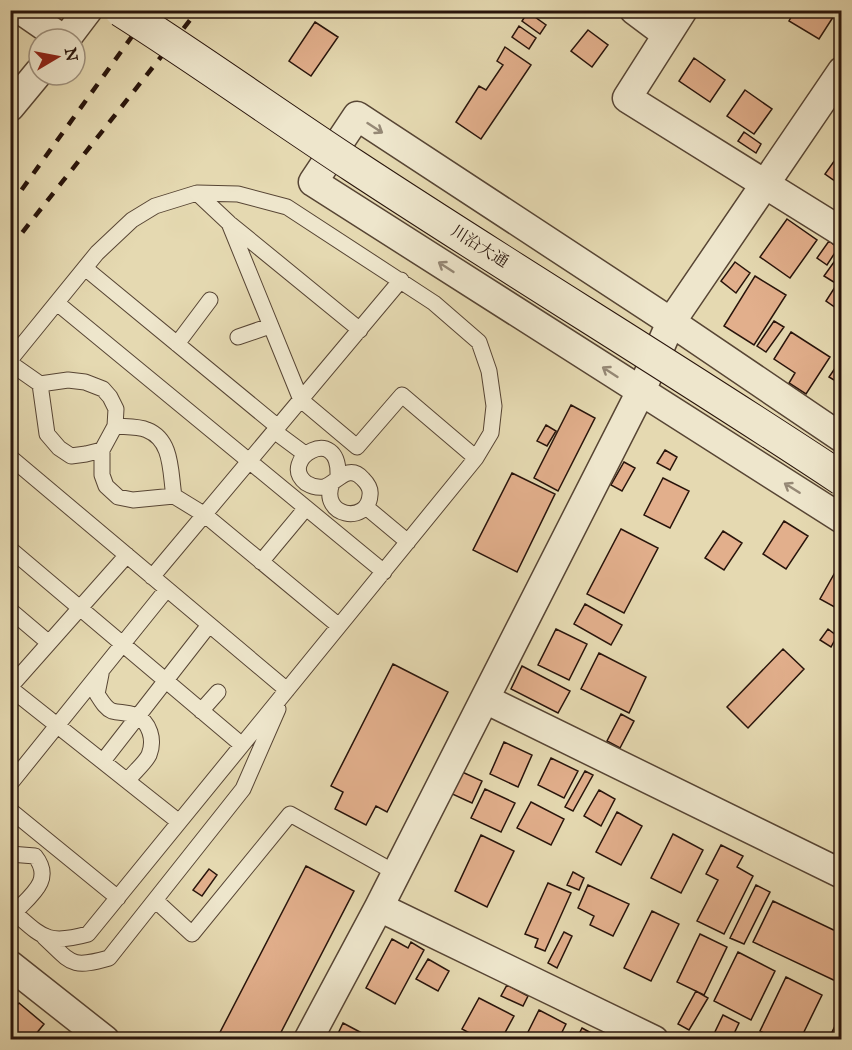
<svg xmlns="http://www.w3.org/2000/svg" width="852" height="1050" viewBox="0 0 852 1050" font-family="'IM FELL Great Primer','Noto Serif JP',serif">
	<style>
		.building { fill: #e2af8c; stroke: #28140b; stroke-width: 1.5 }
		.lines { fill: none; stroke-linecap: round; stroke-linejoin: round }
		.lane-casing { stroke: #574534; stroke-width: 17 }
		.street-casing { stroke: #574534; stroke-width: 31 }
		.lane { stroke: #eee6cc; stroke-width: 15 }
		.street { stroke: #eee6cc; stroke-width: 28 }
		.rail { stroke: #28140b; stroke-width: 4.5; stroke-dasharray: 10 10; stroke-linecap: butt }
		.secondary-bridge-casing { stroke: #28140b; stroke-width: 35; stroke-linecap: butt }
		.secondary-bridge { stroke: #eee6cc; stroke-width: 33 }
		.oneway { stroke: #958875 }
		.labels { text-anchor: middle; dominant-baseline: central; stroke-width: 4.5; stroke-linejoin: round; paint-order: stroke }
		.street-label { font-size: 16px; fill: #28140b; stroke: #eee6cc }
	</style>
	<rect width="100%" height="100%" fill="#e5d9b1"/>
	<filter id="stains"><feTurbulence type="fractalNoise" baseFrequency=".00333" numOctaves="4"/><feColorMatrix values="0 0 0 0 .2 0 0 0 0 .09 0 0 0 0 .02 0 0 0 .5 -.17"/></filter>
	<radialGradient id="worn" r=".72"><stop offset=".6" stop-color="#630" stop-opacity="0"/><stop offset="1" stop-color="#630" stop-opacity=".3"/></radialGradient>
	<path class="building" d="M795 10H836L837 11 819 39 789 21Z
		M528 12 546 25 540 34 522 21Z
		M315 22 338 37 311 76 289 61Z
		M519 26 536 38 529 49 512 37Z
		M588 30 608 45 592 67 571 51Z
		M505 47 531 65 481 139 456 122 479 86 486 90 503 65 497 61Z
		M694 58 725 80 710 102 679 81Z
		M745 90 772 109 754 134 727 116Z
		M744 132 761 144 756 153 738 141Z
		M842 150V186L825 174Z
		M787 219 817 240 790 278 760 257Z
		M829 241 838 248 827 265 817 258Z
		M839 255 842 257V312L826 301 837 284 824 276Z
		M735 262 750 273 736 293 721 281Z
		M755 276 786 295 754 345 724 326Z
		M774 321 784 327 766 352 757 346Z
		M791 332 830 357 806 394 789 383 795 373 774 359Z
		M842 358V385L829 377Z
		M571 405 595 418 558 491 534 478Z
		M546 425 556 431 547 446 537 441Z
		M665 450 677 457 670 470 657 463Z
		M624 462 635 468 622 491 611 485Z
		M512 473 555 494 517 572 473 550Z
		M663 478 689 491 670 528 644 515Z
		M784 521 808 536 786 569 763 554Z
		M621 529 658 548 624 613 587 594Z
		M723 531 742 543 724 570 705 558Z
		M842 560V607L840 610 820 599Z
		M585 604 622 625 611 645 574 624Z
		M556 629 587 644 569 680 538 665Z
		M828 629 837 636 831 647 820 640Z
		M783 649 804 669 748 728 727 707Z
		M599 653 646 677 629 713 581 689Z
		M393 664 448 692 387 812 376 806 366 825 335 809 343 792 331 786Z
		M522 666 570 691 558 713 511 689Z
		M621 714 634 721 620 748 607 741Z
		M504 742 532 755 518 787 490 774Z
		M551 758 578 771 564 798 538 785Z
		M460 771 482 781 472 803 450 793Z
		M585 771 593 775 573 811 565 807Z
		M485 789 515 803 501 832 471 818Z
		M599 790 615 799 601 826 584 816Z
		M531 802 564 819 551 845 517 828Z
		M617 812 642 826 621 865 596 852Z
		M673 834 703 850 681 893 651 878Z
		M481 835 514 851 487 907 455 891Z
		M721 845 743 856 737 867 753 876 724 934 697 921 718 880 706 874Z
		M306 866 354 891 277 1040H216Z
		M209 869 217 875 202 896 193 890Z
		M573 872 584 878 579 890 567 885Z
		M548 883 571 893 545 951 535 947 538 939 525 934Z
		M588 885 629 904 613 936 590 925 594 916 578 908Z
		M756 885 770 892 744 944 730 938Z
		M773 901 842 934V984L753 942Z
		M652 911 679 924 651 981 624 968Z
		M564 932 572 936 557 968 548 963Z
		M700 934 727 947 704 995 677 982Z
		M392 939 408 948 411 942 424 950 395 1004 366 988Z
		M738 952 775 971 751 1020 714 1001Z
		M428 959 449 971 438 991 416 979Z
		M786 977 822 995 800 1040H778L760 1031Z
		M507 985 528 996 523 1006 501 996Z
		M696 991 708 998 689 1030 678 1024Z
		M479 998 514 1016 501 1040H482L462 1029Z
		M19 1003 44 1024 31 1040H10V1012Z
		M539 1010 566 1024 558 1040H524Z
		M842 1012V1040H828Z
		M723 1015 739 1023 731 1040H720L713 1036Z
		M343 1023 375 1040H335Z
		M582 1028 604 1040H576Z"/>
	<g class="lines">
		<g class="lane-casing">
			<path id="lane" d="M197 193 229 223 360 330
				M229 223 301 400 357 447 402 395 476 458
				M85 268 278 427
				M57 303 384 572
				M238 337 270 326
				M177 344 210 300
				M10 360 97 253 132 220 155 206 197 193 238 194 287 207 434 303 479 342 489 371 494 406 491 433 476 458 88 934C45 946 42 936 10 909
				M10 363 40 384 68 380 85 382 103 389 110 397 116 409 115 426 102 450V475L106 486 118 497 133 500 174 496 205 515 339 626
				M40 384 47 434 59 448 71 456 86 454 102 450
				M115 426C124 427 138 426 147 430 173 440 170 473 174 496
				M274 431 305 454
				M10 457 287 690
				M332 483C319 517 368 525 370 495 371 489 367 483 363 479 348 462 336 484 324 487 318 488 311 486 306 483 277 460 340 422 338 476
				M366 507 408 542
				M10 549 242 745
				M261 562 306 508
				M152 577 401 280
				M10 610 49 643
				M101 674 97 694C101 700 105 708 112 711 120 713 126 712 135 715 150 722 155 740 149 755 145 763 134 772 128 780
				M10 687 127 555
				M10 688 179 822
				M201 711 218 692
				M103 761 209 625
				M10 784 167 589
				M10 810 118 898
				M10 854 35 856C54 880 31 895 14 913
				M155 900 192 934 290 814 396 873
				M44 937C72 963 70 969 109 958L243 789 278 709"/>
		</g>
		<g class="street-casing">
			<path id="street" d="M21 10 63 39
				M634 10 666 34
				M683 10 627 98 842 232
				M66 39 88 10
				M10 107 39 72
				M842 438 671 322 357 116 313 182 842 519
				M485 699 842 874
				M379 907 654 1040
				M10 965 105 1040
				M308 1040 379 907 641 391 671 322 842 71"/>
		</g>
		<use href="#lane" class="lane"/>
		<use href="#street" class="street"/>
		<path class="rail" d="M10 206 151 10
			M10 248 198 10"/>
		<g class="secondary-bridge-casing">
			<path id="secondary-bridge" d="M121 10C200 60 276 115 354 166 515 272 681 372 842 479"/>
		</g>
		<use href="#secondary-bridge" class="secondary-bridge"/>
	</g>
	<defs><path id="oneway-shaft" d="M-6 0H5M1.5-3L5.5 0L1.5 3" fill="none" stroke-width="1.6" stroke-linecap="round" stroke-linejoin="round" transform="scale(1.5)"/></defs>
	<g class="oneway">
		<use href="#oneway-shaft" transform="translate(375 128) rotate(33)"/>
		<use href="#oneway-shaft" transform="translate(446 267) rotate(-147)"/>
		<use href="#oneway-shaft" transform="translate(610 372) rotate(-147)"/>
		<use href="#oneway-shaft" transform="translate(792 488) rotate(-148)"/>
	</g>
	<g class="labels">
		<g class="street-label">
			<text transform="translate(480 246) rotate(32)">川沿大通</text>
		</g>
	</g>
	<rect width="852" height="1050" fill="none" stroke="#e5d9b1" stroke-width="36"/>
	<rect x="12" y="12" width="828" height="1026" fill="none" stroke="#28140b" stroke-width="3"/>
	<rect x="18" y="18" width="816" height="1014" fill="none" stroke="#28140b" stroke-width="1.5"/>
	<g transform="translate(57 57) rotate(80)"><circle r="28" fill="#eee6cc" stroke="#9f927f" stroke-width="1.5"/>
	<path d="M0-4.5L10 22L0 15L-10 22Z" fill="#8f2418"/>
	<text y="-9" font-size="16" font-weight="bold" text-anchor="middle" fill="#28140b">N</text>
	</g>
	<rect width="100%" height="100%" filter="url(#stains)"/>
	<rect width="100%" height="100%" fill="url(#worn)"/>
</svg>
